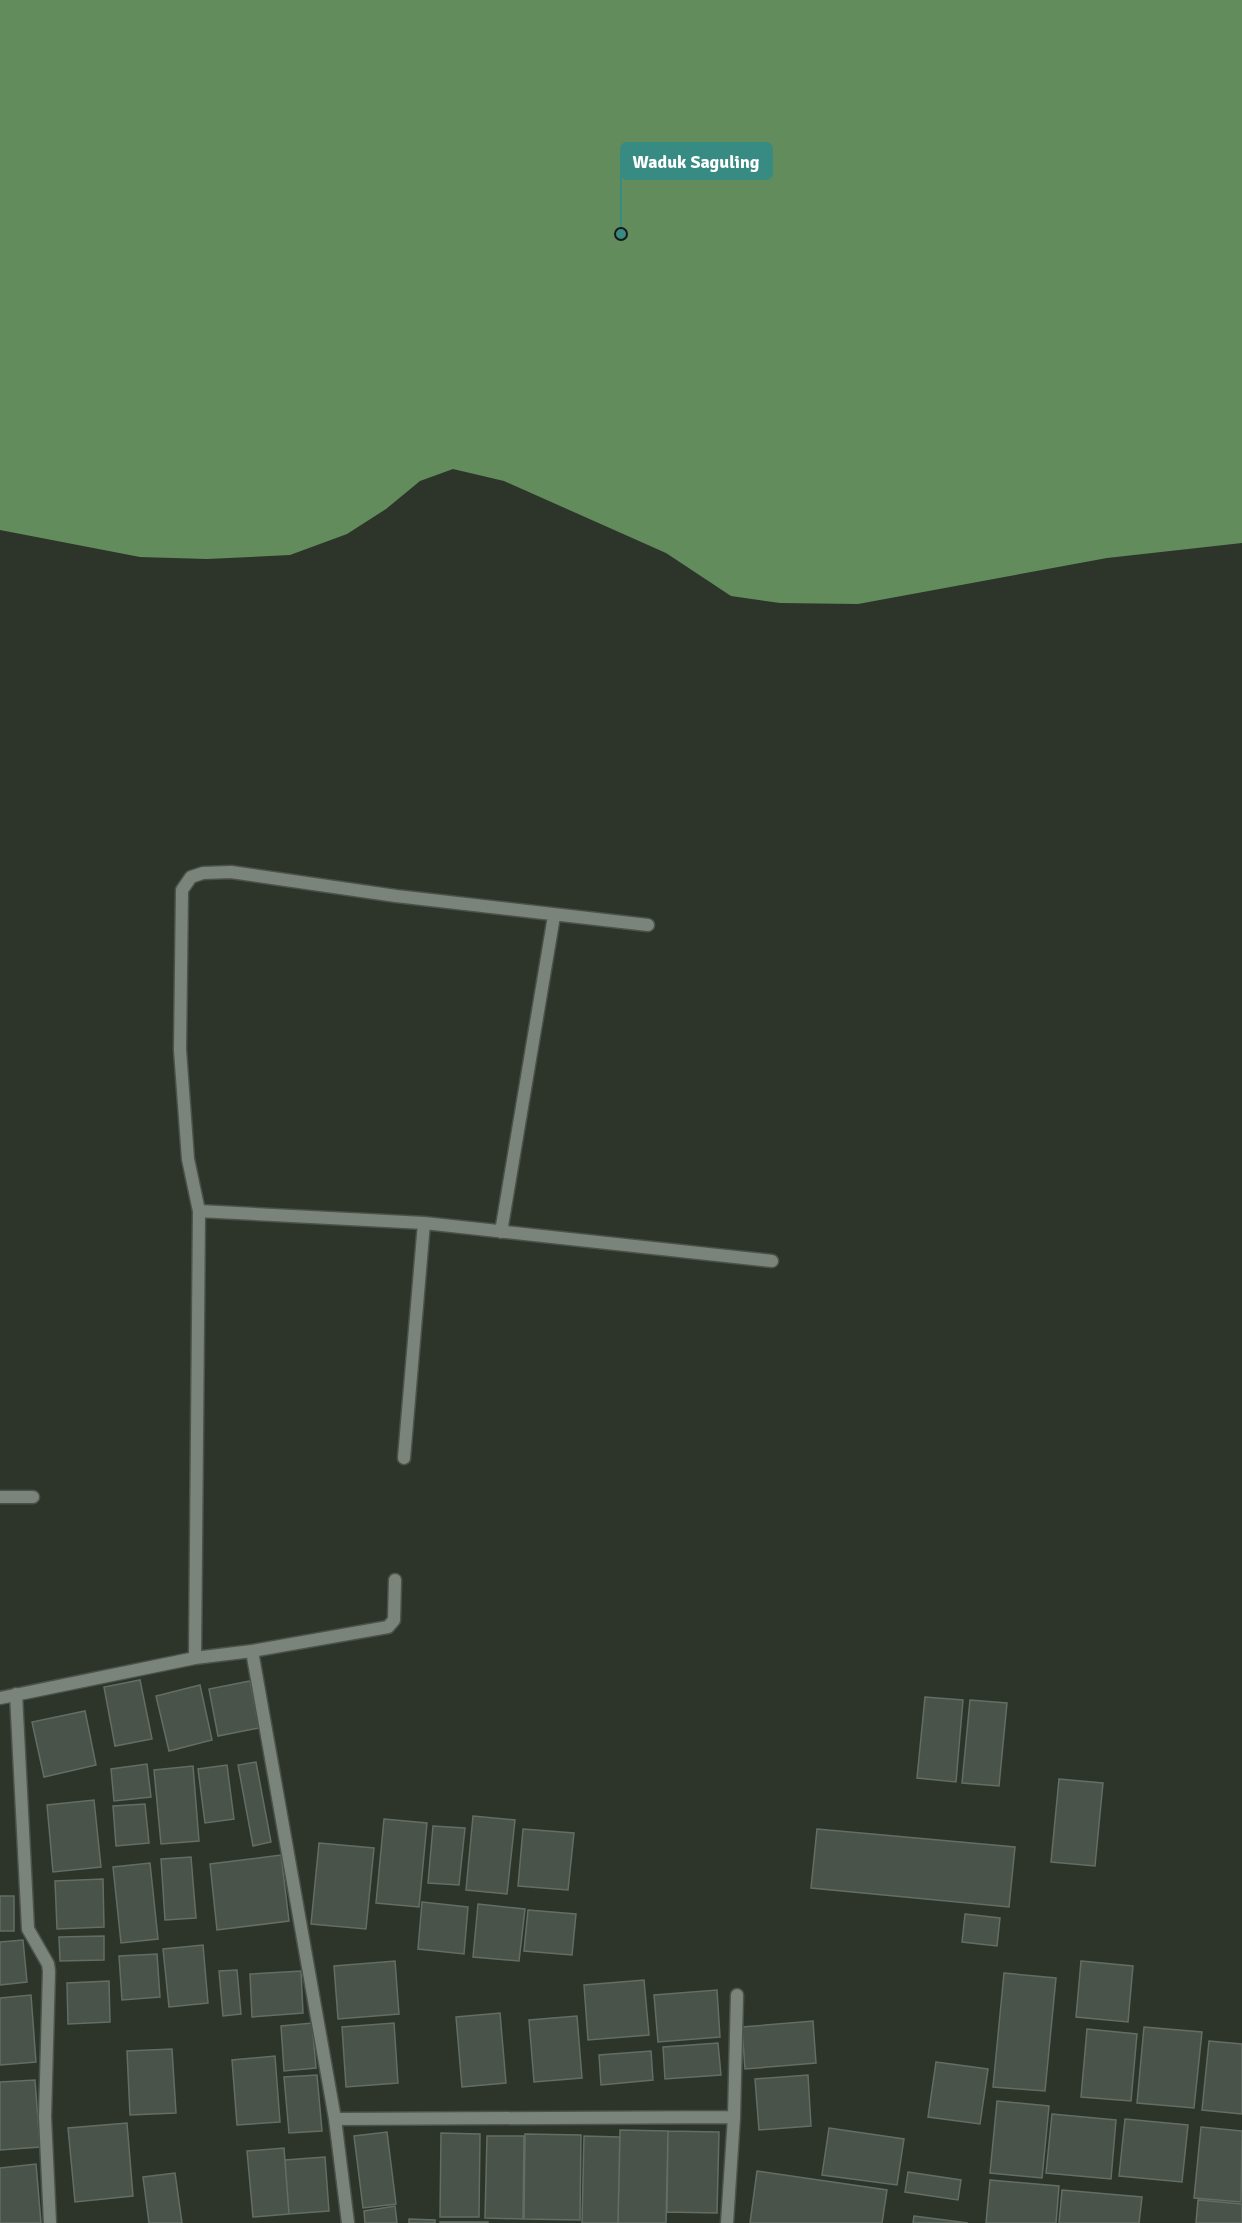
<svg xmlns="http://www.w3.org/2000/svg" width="1242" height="2223" viewBox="0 0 1242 2223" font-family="Signika,sans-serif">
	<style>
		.water { fill: #638c5c }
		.building { fill: #4a5349; stroke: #646d63; stroke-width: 1.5 }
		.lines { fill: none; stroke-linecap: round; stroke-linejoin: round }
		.minor-casing { stroke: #4c524b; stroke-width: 15 }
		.minor { stroke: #7b847a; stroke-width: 12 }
		.leader { fill: none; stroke: #378b83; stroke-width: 2 }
		.callout-dot { fill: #378b83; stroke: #171b17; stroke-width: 2 }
		.callout { fill: #378b83; stroke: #378b83; stroke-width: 2 }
		.callout-label { font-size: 18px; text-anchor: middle; font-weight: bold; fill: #fff }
	</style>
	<rect width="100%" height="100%" fill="#2d352b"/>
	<path class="water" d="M0 0H1242V543L1107 558 858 604 780 603 731 596 666 553 504 481 453 469 420 481 386 509 347 534 290 555 207 559 140 557 0 530Z"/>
	<path class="building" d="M140 1680 152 1739 115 1746 104 1687Z
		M250 1681 259 1728 218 1736 209 1689Z
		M200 1685 212 1740 169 1751 156 1696Z
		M925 1697 963 1700 956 1782 917 1778Z
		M970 1700 1007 1703 999 1786 962 1783Z
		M85 1711 96 1765 44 1777 32 1722Z
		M256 1762 271 1842 253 1846 238 1765Z
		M147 1764 151 1797 114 1801 111 1769Z
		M227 1765 234 1819 205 1823 198 1769Z
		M193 1766 199 1841 161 1844 154 1770Z
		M1059 1779 1103 1783 1095 1866 1051 1862Z
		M94 1800 101 1867 53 1872 47 1805Z
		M145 1804 149 1843 116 1846 113 1806Z
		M473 1816 515 1820 507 1894 466 1890Z
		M384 1819 427 1823 419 1907 376 1903Z
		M433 1826 465 1828 459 1885 428 1883Z
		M523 1829 574 1833 568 1890 518 1886Z
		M817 1829 1015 1847 1009 1907 811 1888Z
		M319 1843 374 1848 366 1929 311 1924Z
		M281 1855 289 1921 217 1930 210 1864Z
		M191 1857 196 1918 165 1920 161 1859Z
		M150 1863 158 1939 121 1943 113 1867Z
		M103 1879 104 1927 57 1929 55 1881Z
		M0 1896H14V1931H0Z
		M422 1902 468 1907 464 1954 418 1949Z
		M478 1904 525 1909 519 1961 473 1957Z
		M528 1910 576 1914 572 1955 524 1951Z
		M965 1914 1000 1918 997 1946 962 1942Z
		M104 1936V1960L60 1961 59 1937Z
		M23 1940 27 1982 0 1985V1942Z
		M203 1945 208 2003 169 2007 163 1949Z
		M157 1954 160 1997 122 2000 119 1956Z
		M395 1961 399 2014 338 2019 334 1966Z
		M1081 1961 1133 1966 1128 2022 1076 2017Z
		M237 1970 241 2014 223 2016 219 1971Z
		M301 1971 303 2013 252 2017 250 1974Z
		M1004 1973 1056 1978 1045 2091 993 2087Z
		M644 1980 649 2035 588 2040 584 1985Z
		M109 1981 110 2022 68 2024 67 1983Z
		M717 1990 720 2037 658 2042 654 1995Z
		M31 1995 36 2062 0 2065V1998Z
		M500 2013 506 2083 462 2087 456 2017Z
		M577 2016 582 2078 534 2082 529 2020Z
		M813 2021 816 2063 745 2069 742 2027Z
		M312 2023 316 2068 284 2071 281 2026Z
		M394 2023 398 2083 346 2087 342 2027Z
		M1144 2027 1202 2032 1194 2108 1137 2103Z
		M1087 2029 1137 2034 1131 2101 1081 2097Z
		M1209 2041 1242 2044V2114L1202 2110Z
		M718 2043 721 2075 665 2079 663 2047Z
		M172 2049 176 2113 130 2115 127 2051Z
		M651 2051 653 2080 601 2085 599 2055Z
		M275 2056 280 2122 237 2125 232 2060Z
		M936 2062 988 2069 980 2124 928 2117Z
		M317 2075 322 2131 289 2133 284 2077Z
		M808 2075 811 2126 759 2130 755 2079Z
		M35 2080 40 2147 0 2150V2082Z
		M997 2101 1049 2106 1042 2178 990 2173Z
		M1052 2114 1116 2120 1111 2179 1046 2173Z
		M1125 2119 1188 2125 1182 2182 1119 2176Z
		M127 2123 133 2196 75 2202 68 2128Z
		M1201 2127 1242 2131 1241 2202 1194 2198Z
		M829 2128 904 2139 897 2185 822 2175Z
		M620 2130 668 2131 666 2223H618Z
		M668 2131 719 2132 717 2213 667 2212Z
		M387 2132 396 2204 363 2208 354 2136Z
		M441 2133 480 2134 479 2217H440Z
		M525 2134 581 2135 580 2220 524 2219Z
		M487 2136H524L523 2219 485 2218Z
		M584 2136 620 2137 618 2223H582Z
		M284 2148 289 2214 253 2217 247 2151Z
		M325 2157 329 2211 289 2214 285 2160Z
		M36 2164 41 2223H0V2168Z
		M757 2171 887 2190 882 2223H750Z
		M908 2172 961 2180 958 2200 905 2192Z
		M175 2173 182 2223H149L143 2177Z
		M990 2180 1059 2186 1056 2223H986Z
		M1062 2190 1142 2197 1139 2223H1059Z
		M1198 2200 1242 2204V2223H1196Z
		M395 2206 397 2223H365L364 2211Z
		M914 2216 968 2223H913Z
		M409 2219 435 2220V2223H409Z
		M440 2222H488V2223H440Z"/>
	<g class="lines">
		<g class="minor-casing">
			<path id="minor" d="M199 1211 424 1223 772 1261
				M501 1232 554 916
				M404 1458 424 1223
				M0 1497H33
				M252 1651 388 1627 394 1620 395 1580
				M195 1658 199 1211 188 1159 180 1050 182 890 191 877 203 873 231 872 396 896 648 925
				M16 1694 28 1929 48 1964 49 1971 45 2117 50 2223
				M0 1698 195 1658 252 1651 335 2119 348 2223
				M734 2117 737 1995
				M335 2119 734 2117 727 2223"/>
		</g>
		<use href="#minor" class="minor"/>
	</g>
	<path class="leader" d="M621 234L621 161"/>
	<circle class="callout-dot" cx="621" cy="234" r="6"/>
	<rect class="callout" x="621" y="143" width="151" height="36" rx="6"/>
	<g class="callout-label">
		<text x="696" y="168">Waduk Saguling</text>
	</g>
</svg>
